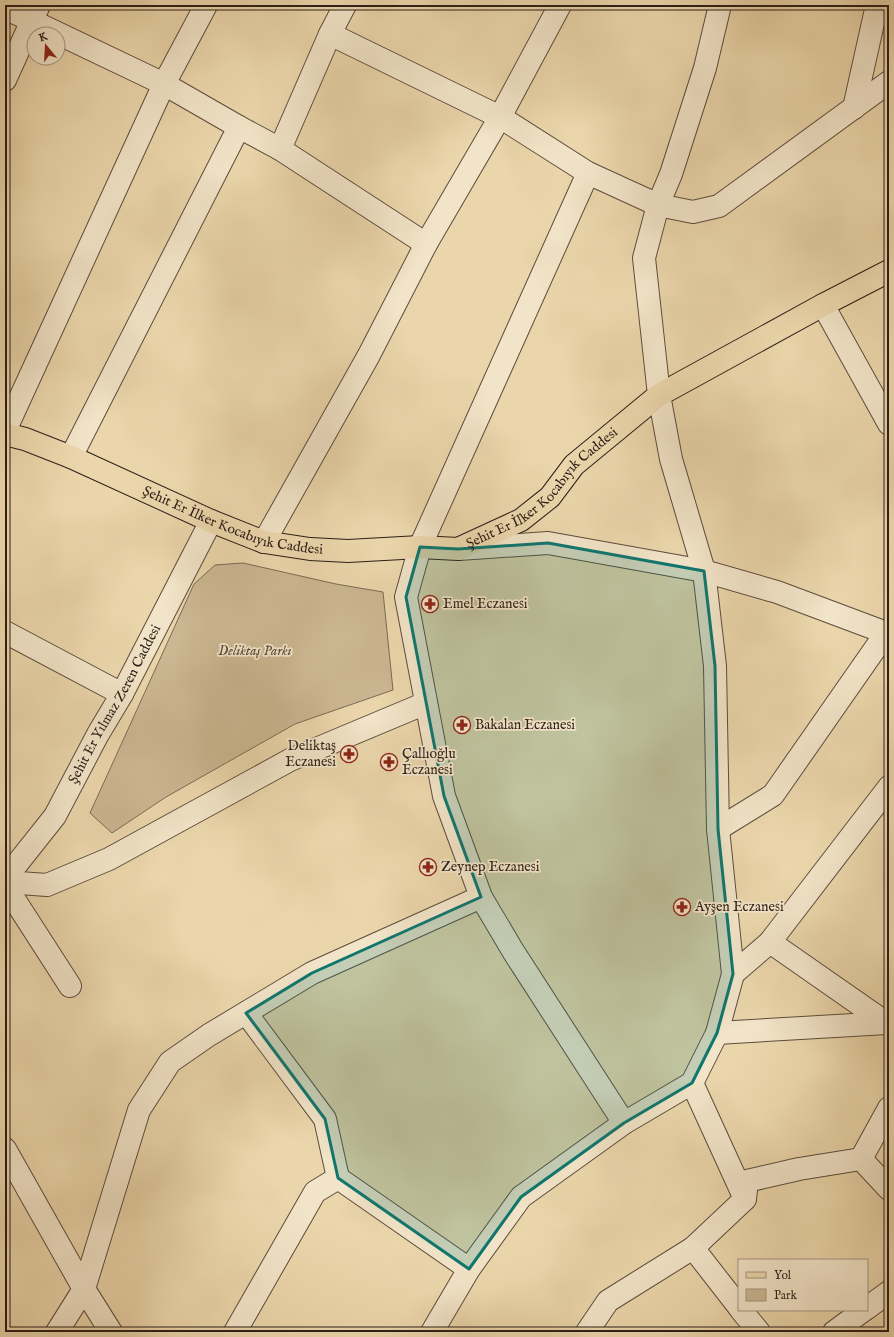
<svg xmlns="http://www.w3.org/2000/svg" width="894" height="1337" viewBox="0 0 894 1337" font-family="'IM FELL English',serif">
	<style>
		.green { fill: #cbb792; stroke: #7c6a55 }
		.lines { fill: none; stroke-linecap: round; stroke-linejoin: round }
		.minor-casing { stroke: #5c4c3d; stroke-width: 24 }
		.major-casing { stroke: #2c1e18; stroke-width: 24 }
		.minor { stroke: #f2e4c8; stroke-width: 22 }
		.major { stroke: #ebd6ab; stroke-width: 22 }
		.marked { fill: #0f766e; fill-opacity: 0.2; stroke: #0f766e; stroke-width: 3; stroke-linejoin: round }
		.labels { text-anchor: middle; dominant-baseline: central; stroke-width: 3.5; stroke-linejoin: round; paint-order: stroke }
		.street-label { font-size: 14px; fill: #2c1e18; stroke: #f2e4c8 }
		.poi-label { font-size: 14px; fill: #2c1e18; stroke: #f2e4c8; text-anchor: start }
		.park-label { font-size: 14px; font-style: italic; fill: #5c4c3d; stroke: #f2e4c8 }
	</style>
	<rect width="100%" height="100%" fill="#ebd6ab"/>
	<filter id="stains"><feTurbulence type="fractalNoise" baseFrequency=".005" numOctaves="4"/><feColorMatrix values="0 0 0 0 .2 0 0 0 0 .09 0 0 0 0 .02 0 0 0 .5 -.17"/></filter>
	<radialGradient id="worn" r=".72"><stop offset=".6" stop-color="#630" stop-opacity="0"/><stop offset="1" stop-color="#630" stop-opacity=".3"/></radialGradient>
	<path class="green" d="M243 563 336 584 383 592 393 690 295 724 166 797 112 833 90 813 194 584 215 565Z"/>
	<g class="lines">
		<g class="minor-casing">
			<g id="minor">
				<path d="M5 8 164 84 239 127 280 149 426 244"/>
				<path d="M330 34 500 117 588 173 658 205 693 212 719 206 889 82"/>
				<path d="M5 80 39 5"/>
				<path d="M854 108 877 5"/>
				<path d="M280 149 330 34 345 5"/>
				<path d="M588 173 420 547 406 597 444 796 481 897 513 951 624 1123"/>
				<path d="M823 305 889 424"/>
				<path d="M5 431 164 84 206 5"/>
				<path d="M71 457 239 127"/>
				<path d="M264 542 369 355 426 244 500 117 560 5"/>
				<path d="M459 549 548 543 704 571 777 592 889 634"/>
				<path d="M5 632 122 694"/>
				<path d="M718 829 773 795 886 633"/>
				<path id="s1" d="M5 879 55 816 98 734 122 694 211 521"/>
				<path d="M5 882 47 885 109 859 290 760 426 703"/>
				<path d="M5 885 70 986"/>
				<path d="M770 942 889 787"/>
				<path d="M733 974 770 942 889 1025"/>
				<path d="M246 1013 325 1119 338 1178"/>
				<path d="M717 1033 887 1023"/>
				<path d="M692 1083 745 1199"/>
				<path d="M5 1149 84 1289 111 1332"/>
				<path d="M861 1159 889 1108"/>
				<path d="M693 1248 739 1307"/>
				<path d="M867 1308 889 1292"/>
				<path d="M741 1310 759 1332"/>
				<path d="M57 1332 84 1289 139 1110 170 1062 209 1035 312 973 481 897"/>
				<path d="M235 1332 315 1192 338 1178 469 1269"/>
				<path d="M432 1332 469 1269 521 1197 624 1123 692 1083 717 1033 733 974 718 829 715 666 704 571 671 459 659 395 644 258 658 205 671 174 705 68 720 5"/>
				<path d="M587 1332 608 1301 693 1248 745 1199 747 1181 799 1169 861 1159 889 1189"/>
				<path d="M834 1332 864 1310"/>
			</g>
		</g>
		<g class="major-casing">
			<g id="major">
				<path id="s2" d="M5 434 25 439 71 457 211 521 264 542 310 549 348 551 420 547 458 549 521 520 550 497 574 465 659 395 823 305 889 271"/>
			</g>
		</g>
		<use href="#minor" class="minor"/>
		<use href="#major" class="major"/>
	</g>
	<path class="marked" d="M548 543 704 571 715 666 718 829 733 974 717 1033 692 1083 624 1123 521 1197 469 1269 338 1178 325 1119 246 1013 312 973 481 897 444 796 406 597 420 547 458 549Z"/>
	<defs>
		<g id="pharmacy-ring" transform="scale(0.9)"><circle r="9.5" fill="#f2e4c8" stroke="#8f2418" stroke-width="1.5"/><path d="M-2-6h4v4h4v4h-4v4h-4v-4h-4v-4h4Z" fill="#8f2418"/></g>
	</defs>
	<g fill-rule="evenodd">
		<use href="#pharmacy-ring" x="430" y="604"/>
		<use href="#pharmacy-ring" x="462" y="725"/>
		<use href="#pharmacy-ring" x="349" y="754"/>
		<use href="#pharmacy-ring" x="389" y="762"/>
		<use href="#pharmacy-ring" x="428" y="867"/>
		<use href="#pharmacy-ring" x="682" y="907"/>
	</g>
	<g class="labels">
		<g class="street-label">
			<text stroke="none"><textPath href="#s2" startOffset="581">Şehit Er İlker Kocabıyık Caddesi</textPath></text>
			<text stroke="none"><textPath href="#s2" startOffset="245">Şehit Er İlker Kocabıyık Caddesi</textPath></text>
			<text stroke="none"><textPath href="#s1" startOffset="207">Şehit Er Yılmaz Zeren Caddesi</textPath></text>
		</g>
		<g class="poi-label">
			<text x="443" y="604">Emel Eczanesi</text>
			<text x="475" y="725">Bakalan Eczanesi</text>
			<text x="336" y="746" text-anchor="end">Deliktaş<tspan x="336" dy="16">Eczanesi</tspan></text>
			<text x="402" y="754">Çallıoğlu<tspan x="402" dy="16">Eczanesi</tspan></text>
			<text x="441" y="867">Zeynep Eczanesi</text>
			<text x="695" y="907">Ayşen Eczanesi</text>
		</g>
		<g class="park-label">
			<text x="255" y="651">Deliktaş Parkı</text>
		</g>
	</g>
	<rect width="894" height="1337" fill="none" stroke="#ebd6ab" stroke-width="20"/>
	<rect x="6" y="6" width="882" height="1325" fill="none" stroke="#2c1e18" stroke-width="2"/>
	<rect x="10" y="10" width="874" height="1317" fill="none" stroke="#2c1e18"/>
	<rect x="738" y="1259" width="130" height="52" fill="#f2e4c8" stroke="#a39582"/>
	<rect x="746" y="1272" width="20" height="6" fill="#ebd6ab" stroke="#a39582"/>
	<text x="774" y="1279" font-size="12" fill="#2c1e18">Yol</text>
	<rect x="746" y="1289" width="20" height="12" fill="#cbb792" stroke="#a39582"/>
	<text x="774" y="1299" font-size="12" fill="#2c1e18">Park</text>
	<g transform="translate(46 46) rotate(342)"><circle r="19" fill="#f2e4c8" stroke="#a39582"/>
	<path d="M0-3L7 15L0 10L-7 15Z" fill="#8f2418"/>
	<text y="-6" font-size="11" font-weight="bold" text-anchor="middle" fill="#2c1e18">K</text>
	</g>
	<rect width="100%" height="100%" filter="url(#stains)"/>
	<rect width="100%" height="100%" fill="url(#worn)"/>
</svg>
